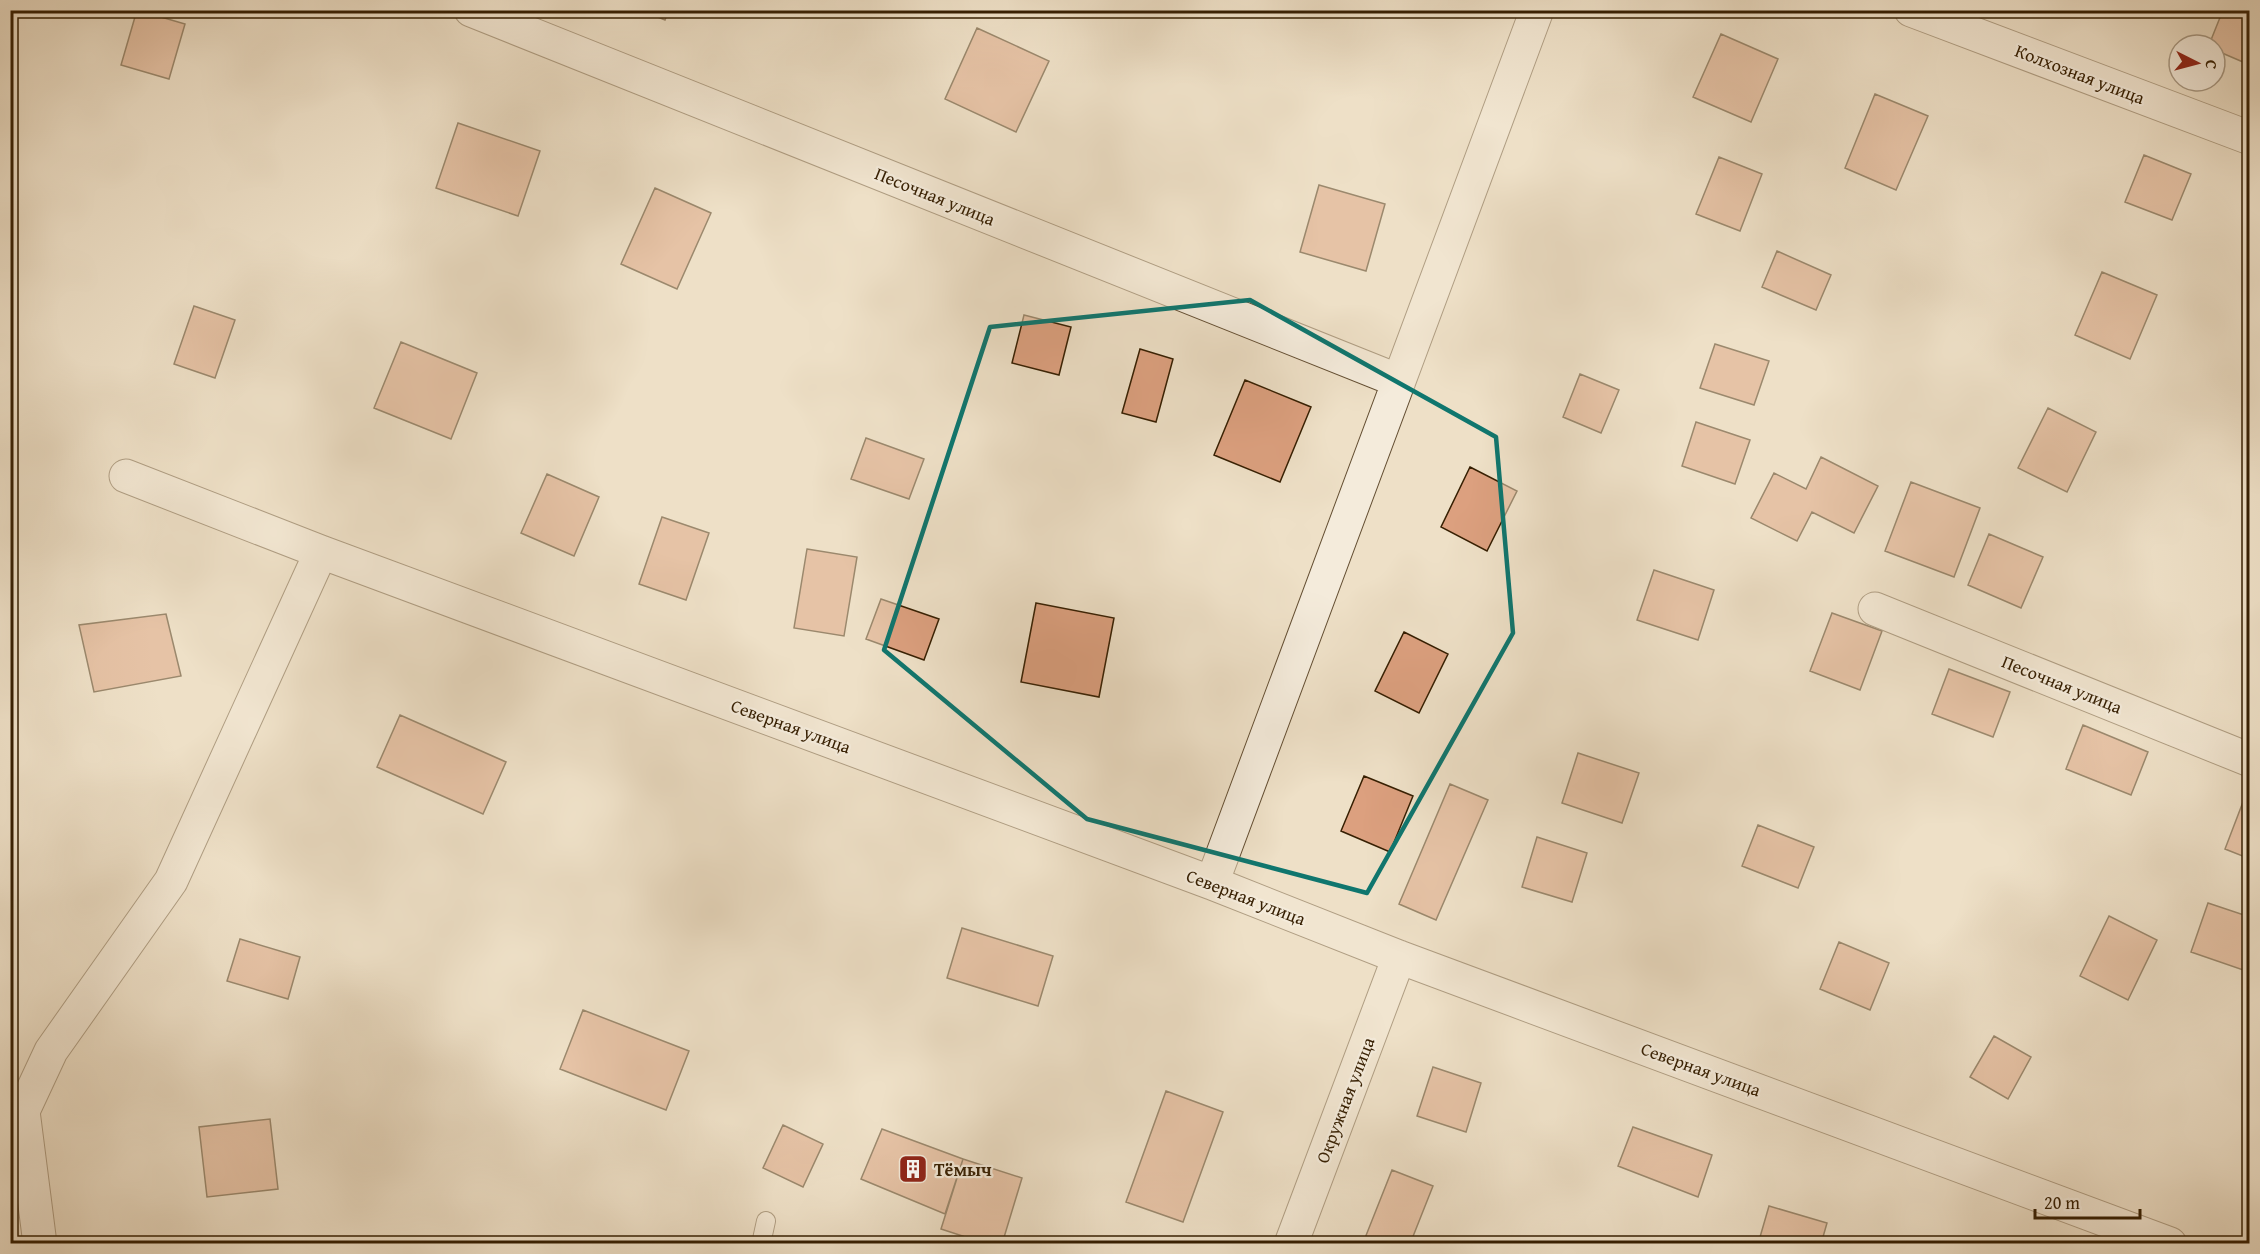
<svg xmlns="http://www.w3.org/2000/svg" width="2260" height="1254" viewBox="0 0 2260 1254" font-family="'Gentium Book Plus',serif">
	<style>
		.building { fill: #dca07f; stroke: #361f02; stroke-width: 1.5 }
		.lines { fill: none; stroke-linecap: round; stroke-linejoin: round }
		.service-casing { stroke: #644f33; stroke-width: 20 }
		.minor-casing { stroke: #644f33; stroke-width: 35 }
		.path { stroke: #361f02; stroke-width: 4; stroke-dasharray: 4.5 3; stroke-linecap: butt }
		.service { stroke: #f4ebdb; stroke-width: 18 }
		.minor { stroke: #f4ebdb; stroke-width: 33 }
		.marked { fill: none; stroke: #0f766e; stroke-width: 4.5; stroke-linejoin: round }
		.labels { text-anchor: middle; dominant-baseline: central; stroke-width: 4.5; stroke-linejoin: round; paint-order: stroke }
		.street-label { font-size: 18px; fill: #361f02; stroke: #f4ebdb }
		.poi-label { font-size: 18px; font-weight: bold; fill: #361f02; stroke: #f4ebdb; text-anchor: start }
	</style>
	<rect width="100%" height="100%" fill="#eee0c7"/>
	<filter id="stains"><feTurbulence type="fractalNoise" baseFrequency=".00333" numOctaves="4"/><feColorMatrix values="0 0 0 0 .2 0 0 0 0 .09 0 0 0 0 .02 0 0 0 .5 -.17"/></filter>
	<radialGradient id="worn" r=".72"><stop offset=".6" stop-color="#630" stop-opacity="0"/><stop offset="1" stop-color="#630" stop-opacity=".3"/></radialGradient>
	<path class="building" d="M137 10 185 24 169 79 121 65Z
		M641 10H669L665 20Z
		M2223 10H2250V65L2215 50V45H2209Z
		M977 28 1049 61 1016 132 945 99Z
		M1721 34 1778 59 1751 122 1693 97Z
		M1875 94 1928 116 1896 190 1845 168Z
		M458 123 540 151 518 216 436 188Z
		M2144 155 2191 174 2172 220 2125 202Z
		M1719 157 1762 174 1740 231 1696 214Z
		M1319 185 1385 204 1366 271 1300 252Z
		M655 188 711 213 677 289 621 264Z
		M1777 251 1831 275 1816 310 1762 287Z
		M2102 272 2157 295 2130 359 2075 335Z
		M194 306 235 320 215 378 174 364Z
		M1024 315 1071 327 1059 375 1012 363Z
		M401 342 477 373 451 439 374 408Z
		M1715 344 1769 361 1754 405 1700 388Z
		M1140 349 1173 359 1156 422 1122 413Z
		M1580 374 1619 390 1601 433 1563 417Z
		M1245 380 1311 407 1280 482 1214 455Z
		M2048 408 2096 432 2067 492 2018 468Z
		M1696 422 1750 440 1735 484 1682 466Z
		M866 438 924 459 909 499 851 479Z
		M1821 457 1878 486 1854 533 1812 512 1797 541 1751 518 1774 473 1806 489Z
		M1470 467 1517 491 1487 551 1441 527Z
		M547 474 599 497 574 556 521 533Z
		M1911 482 1980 508 1954 577 1885 551Z
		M662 517 709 533 686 600 639 584Z
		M1989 534 2043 557 2021 608 1968 585Z
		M807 549 857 557 844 636 794 628Z
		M1654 570 1714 590 1698 640 1637 620Z
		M881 599 939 619 924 660 866 639Z
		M1036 603 1114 618 1099 697 1021 682Z
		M1832 613 1882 631 1860 690 1810 671Z
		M166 614 181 676 94 692 79 625Z
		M1404 632 1448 654 1419 713 1375 691Z
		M1949 669 2010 692 1993 737 1932 714Z
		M400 715 506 762 483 814 377 767Z
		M2083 725 2148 752 2131 795 2066 769Z
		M1578 753 1639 773 1622 823 1562 803Z
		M1364 776 1413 796 1390 852 1341 831Z
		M1450 784 1488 800 1436 920 1399 904Z
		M2243 802 2250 804V859L2225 849Z
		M1758 825 1814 847 1798 888 1742 866Z
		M1537 837 1587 853 1572 902 1522 887Z
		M2208 903 2250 917 2249 972 2191 952Z
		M2109 916 2157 940 2128 1000 2080 976Z
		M962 928 1053 956 1038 1006 947 978Z
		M240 939 300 957 288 999 227 981Z
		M1839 942 1889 963 1870 1010 1820 989Z
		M583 1010 689 1051 666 1110 560 1069Z
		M1994 1036 2031 1057 2008 1099 1970 1077Z
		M1433 1067 1481 1083 1466 1132 1417 1116Z
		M1166 1091 1223 1112 1183 1222 1126 1202Z
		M270 1119 278 1189 207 1197 199 1127Z
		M783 1125 823 1144 803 1187 763 1168Z
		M1633 1127 1712 1155 1698 1197 1618 1166Z
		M882 1129 963 1159 945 1214 861 1179Z
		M963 1159 1022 1178 1002 1244H987L941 1229Z
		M1392 1170 1433 1186 1410 1244H1379L1365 1238Z
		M1769 1206 1827 1223 1821 1244H1758Z"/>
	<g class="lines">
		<g class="service-casing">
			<path id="service" d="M761 1244 766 1221"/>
		</g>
		<g class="minor-casing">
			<path id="minor" d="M471 10 1399 381
				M1911 10 2250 138
				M126 476 321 552 1212 883 1399 957 2170 1244
				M1875 609 2250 760
				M1212 883 1537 10
				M40 1244 23 1111 51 1051 171 881 321 552
				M1291 1244 1399 957"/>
		</g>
		<path class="path" d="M10 1031 13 1048"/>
		<use href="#service" class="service"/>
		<use href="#minor" class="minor"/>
	</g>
	<path d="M0 0H2260V1254H0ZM1250 300 1496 437 1513 633 1367 893 1087 819 884 650 990 327Z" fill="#eee0c7" fill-opacity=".55" fill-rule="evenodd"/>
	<path class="marked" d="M1250 300 1496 437 1513 633 1367 893 1087 819 884 650 990 327Z"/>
	<defs>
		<g id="building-square" transform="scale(1.5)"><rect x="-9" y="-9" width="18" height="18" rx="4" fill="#8f2418" stroke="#f4ebdb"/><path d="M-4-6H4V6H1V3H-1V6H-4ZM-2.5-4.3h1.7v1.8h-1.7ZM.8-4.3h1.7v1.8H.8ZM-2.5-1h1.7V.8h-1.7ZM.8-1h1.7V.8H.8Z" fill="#fff"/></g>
	</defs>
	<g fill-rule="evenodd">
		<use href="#building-square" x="913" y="1169"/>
	</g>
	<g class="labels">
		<g class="street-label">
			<text transform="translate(2080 74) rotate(21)">Колхозная улица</text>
			<text transform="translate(935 196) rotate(22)">Песочная улица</text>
			<text transform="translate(2062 684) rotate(22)">Песочная улица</text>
			<text transform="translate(791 726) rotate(20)">Северная улица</text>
			<text transform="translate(1246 897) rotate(21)">Северная улица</text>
			<text transform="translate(1701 1069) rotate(20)">Северная улица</text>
			<text transform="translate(1345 1100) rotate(-69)">Окружная улица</text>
		</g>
		<g class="poi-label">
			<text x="934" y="1169">Тёмыч</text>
		</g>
	</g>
	<rect width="2260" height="1254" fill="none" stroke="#eee0c7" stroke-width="36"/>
	<rect x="12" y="12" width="2236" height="1230" fill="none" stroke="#361f02" stroke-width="3"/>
	<rect x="18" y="18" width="2224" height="1218" fill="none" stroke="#361f02" stroke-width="1.5"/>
	<g transform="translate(2197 63) rotate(96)"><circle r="28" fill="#f4ebdb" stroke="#a89984" stroke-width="1.5"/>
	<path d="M0-4.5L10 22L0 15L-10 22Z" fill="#8f2418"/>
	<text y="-9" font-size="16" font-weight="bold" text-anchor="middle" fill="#361f02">С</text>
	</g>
	<path d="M2035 1209v9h105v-9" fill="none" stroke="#361f02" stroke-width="3"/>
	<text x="2044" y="1209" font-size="18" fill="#361f02" stroke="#f4ebdb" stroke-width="4.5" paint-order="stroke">20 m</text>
	<rect width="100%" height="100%" filter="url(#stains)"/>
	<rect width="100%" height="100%" fill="url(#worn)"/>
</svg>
